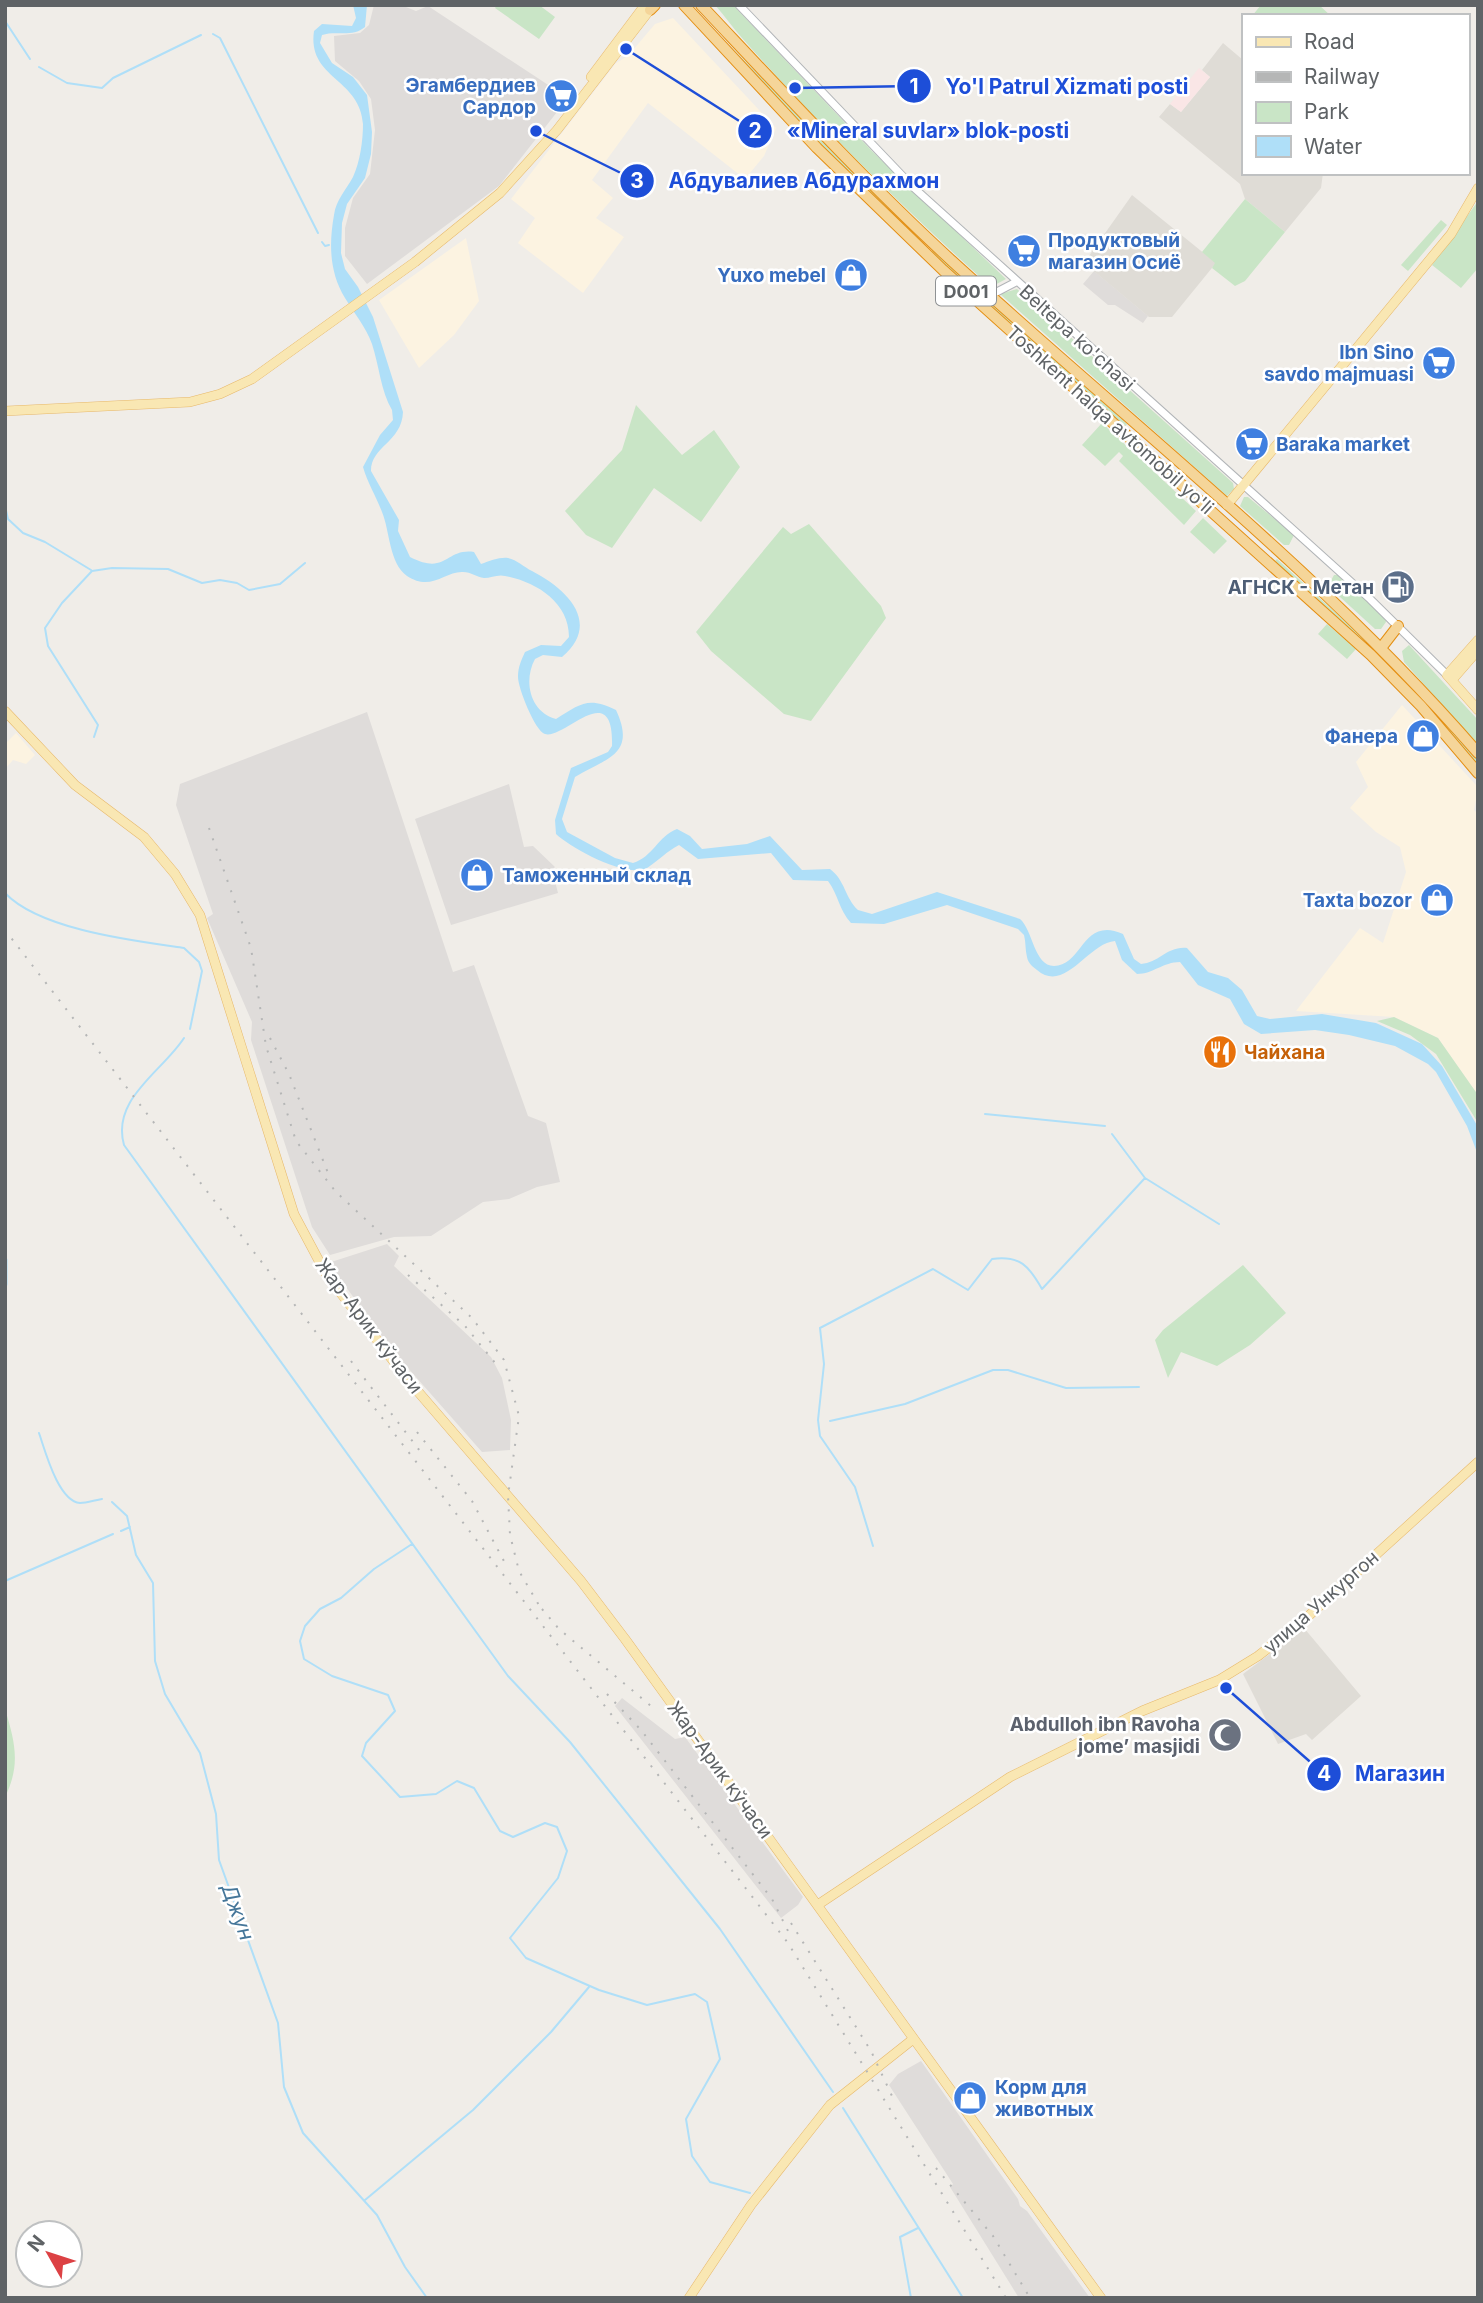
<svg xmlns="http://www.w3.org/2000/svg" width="1483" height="2303" viewBox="0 0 1483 2303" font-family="Inter,sans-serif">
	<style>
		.commercial { fill: #fcf3e1 }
		.industrial { fill: #dfdcda }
		.education { fill: #dfdcd6 }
		.medical { fill: #fae6e6 }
		.green { fill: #c9e5c6 }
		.water { fill: #afdff8 }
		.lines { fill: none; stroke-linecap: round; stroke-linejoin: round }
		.stream { stroke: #afdff8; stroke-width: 2 }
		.canal { stroke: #afdff8; stroke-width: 5 }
		.minor-casing { stroke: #b2b5b8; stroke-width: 9 }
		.major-casing { stroke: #e7b86a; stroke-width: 10 }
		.highway-casing { stroke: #e48f13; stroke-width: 12 }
		.minor { stroke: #fff; stroke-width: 7 }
		.major { stroke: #f9e7b3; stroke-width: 9 }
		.highway { stroke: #f5d599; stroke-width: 10 }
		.rail { stroke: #b5b6b6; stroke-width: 2; stroke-dasharray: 2 9; stroke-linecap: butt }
		.labels { text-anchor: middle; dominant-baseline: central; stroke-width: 5; stroke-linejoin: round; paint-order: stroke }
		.shield { fill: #fff; stroke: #8f9294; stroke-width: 2 }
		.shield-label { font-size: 18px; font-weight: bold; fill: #5f6366 }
		.shop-label { font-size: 19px; font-weight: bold; fill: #366cbe; stroke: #fff; text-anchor: end }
		.street-label { font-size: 19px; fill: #5f6366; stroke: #fff }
		.service-label { font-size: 19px; font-weight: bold; fill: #4e5e75; stroke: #fff; text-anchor: end }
		.food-label { font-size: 19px; font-weight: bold; fill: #c56008; stroke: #fff; text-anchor: start }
		.worship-label { font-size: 19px; font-weight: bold; fill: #5b616d; stroke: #fff; text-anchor: end }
		.water-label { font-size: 21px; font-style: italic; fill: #457699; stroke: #fff }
		.leader { fill: none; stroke: #1d4ed8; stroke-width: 2.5 }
		.callout-dot { fill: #1d4ed8; stroke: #fff; stroke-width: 2.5 }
		.mark-label { font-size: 21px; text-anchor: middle; font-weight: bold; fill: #fff }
		.callout-label { font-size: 21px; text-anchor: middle; font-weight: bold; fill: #1d4ed8; stroke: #fff; stroke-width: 5; stroke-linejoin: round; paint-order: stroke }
	</style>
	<rect width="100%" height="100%" fill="#f0ede8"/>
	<path class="commercial" d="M673 18 776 128 764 156 745 179 648 103 592 180 613 198 596 218 624 237 583 293 518 243 535 218 511 199 616 63 628 56 655 24Z
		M466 238 479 301 454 335 419 368 379 300Z
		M1402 705 1476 785 1478 791 1474 810 1478 814 1477 1094 1438 1038 1394 1017 1296 1011 1360 928 1383 943 1406 872 1400 847 1376 832 1350 808 1368 787 1356 762Z
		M16 733 35 755 26 764 13 760 5 769V744Z"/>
	<path class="industrial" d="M374 5H401L416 11 428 6 568 98 499 186 367 284 345 256V228L353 198 370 174 375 130 371 99 359 81 335 61 334 36 360 33 369 25Z
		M1094 271 1148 316 1143 323 1115 305H1108L1083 284Z
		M367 712 453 972 474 965 528 1116 546 1123 560 1182 537 1187 509 1199 483 1202 431 1236 394 1237 330 1255 312 1227 251 1040 252 1022 207 918 213 914 176 805 180 784Z
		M509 784 524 847 533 846 555 867 552 870 558 893 451 925 415 819Z
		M387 1244 399 1256 394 1266 491 1357 502 1378 511 1420 510 1450 482 1452 393 1351 346 1287 339 1286 325 1264Z
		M622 1698 675 1739 685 1737 803 1897 798 1905 781 1918 615 1706Z
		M921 2061 1018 2199 1020 2206 1027 2211 1090 2298H1019L950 2187 953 2184 889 2085 898 2074Z"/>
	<path class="education" d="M1223 43 1243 60V173H1323L1321 188 1285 232 1245 199 1240 184 1159 117 1170 104 1181 112 1210 77 1202 70Z
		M1132 195 1216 263 1172 317H1149L1084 263Z
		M1304 1628 1361 1696 1312 1740 1306 1734 1278 1744 1243 1674Z"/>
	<path class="medical" d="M1199 68 1210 77 1181 112 1170 104Z"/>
	<path class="green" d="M497 5H539L555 17 539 39 495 8Z
		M715 5H733L872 151 1006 279 991 287C904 209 820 126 742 38 733 28 725 16 715 5Z
		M1261 5H1319L1331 16H1252Z
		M712 28 922 239 919 242 814 138Z
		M1245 199 1285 232 1245 281 1235 286 1212 268 1215 263 1202 252Z
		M1478 201V268L1461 288 1432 265Z
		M1441 220 1447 225 1408 271 1401 265Z
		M933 250 1127 424 1125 427 931 252Z
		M1017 289 1233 483 1234 489 1227 496 1000 294Z
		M636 405 682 455 714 430 740 467 701 522 654 488 612 548 586 535 565 511 622 450Z
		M1102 423 1196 511 1184 525 1119 461 1123 456 1119 452 1105 466 1082 445Z
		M1244 497H1248L1294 535 1289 545H1284L1240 506Z
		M1203 518 1227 541 1214 554 1190 532Z
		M809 524 881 606 886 618 811 721 784 714 711 651 696 632 783 527 791 534Z
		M1277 559 1374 648 1465 745 1478 760V765L1275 561Z
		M1334 575H1338L1385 617 1386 622 1381 629H1375L1328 586Z
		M1327 624 1356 649 1347 659 1318 634Z
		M1409 645 1478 720V745L1404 662 1402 651Z
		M1394 1017 1438 1038 1478 1095V1123L1436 1054 1410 1035 1377 1021Z
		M1243 1265 1286 1313 1250 1345 1217 1366 1181 1352 1168 1378 1155 1340 1163 1330Z
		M5 1709C15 1742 21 1765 5 1797Z"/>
	<path class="water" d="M353 5H367L365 27C352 38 336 30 322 35L320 43 332 63 353 77 367 95 372 132 371 154 365 178 347 204 342 223 341 253 345 269 358 287 373 317 403 412C402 442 371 446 371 471L399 520 398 531 410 557C447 576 445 548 474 552L481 564C490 561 499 557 508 558 517 560 524 567 532 571 567 589 602 623 562 657L543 655 535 659C523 681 530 712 556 719 580 704 588 696 616 710 637 755 606 758 575 777L562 819 567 832 615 858 633 863C653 857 658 836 677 829L690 836 702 849 747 844 770 836 802 870 830 869C845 880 845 898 858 910L872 914 937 892 1020 919C1033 930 1034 966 1054 966 1083 966 1082 916 1123 934L1134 959 1141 964C1159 963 1167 946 1187 948L1208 972 1228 978 1242 990 1257 1016 1270 1019 1322 1014 1376 1023 1422 1044 1442 1066 1478 1127V1155L1467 1126 1436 1072 1428 1064 1395 1046 1349 1035 1315 1030 1261 1034 1244 1024 1230 999 1198 985 1180 962C1163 962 1153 974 1137 974L1122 960 1115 941C1088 943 1065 994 1037 970 1033 967 1028 963 1027 957 1025 950 1026 942 1024 935L1018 929 947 905 884 924 851 923C839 910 838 894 828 881L793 880 771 853 698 859 679 845C667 851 658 861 647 868 627 879 571 848 556 834L555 820 571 768 608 752 612 746C614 676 564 740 545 734 535 731 518 688 518 677 518 667 521 661 525 652L541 645 561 646 569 637C569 602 536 582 505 576 498 574 491 578 484 578 477 577 471 572 463 572 445 571 431 592 407 576 389 563 390 531 382 512 376 496 368 484 363 467L380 435 393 420 392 410C381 392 379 365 372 344 366 327 354 313 345 298 329 272 329 243 334 215 336 200 346 190 353 177 360 162 363 141 363 124 360 78 307 79 314 31L322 24 352 26 356 18Z"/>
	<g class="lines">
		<path class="stream" d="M5 21 30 59
			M213 34 220 38 318 233
			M39 67 67 83 102 88 113 78 201 35
			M322 242 325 246 329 245
			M5 506 8 519 23 533 45 542 91 570
			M94 737 98 725 48 646 45 628 62 603 92 571 112 568 168 569 202 583 220 580 237 583 249 590 280 584 305 563
			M5 893C40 930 135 941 184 948L199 962 202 971 190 1029
			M184 1038C162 1072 111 1099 124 1145L508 1676 570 1742 720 1929 833 2092
			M985 1114 1105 1126
			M1112 1134 1145 1178 1219 1224
			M830 1421 905 1404 993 1370H1008L1066 1388 1139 1387
			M39 1433C45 1450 58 1501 80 1503 87 1503 95 1500 102 1499
			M112 1502 127 1516 136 1555 153 1583 155 1661 165 1694 200 1753 216 1814 219 1860 278 2023 284 2087 303 2133 377 2215 405 2267 427 2298
			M121 1531 130 1527
			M412 1544 374 1569 341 1598 320 1609 305 1626 300 1641 304 1659 332 1676 388 1695 395 1711 366 1743 362 1756 400 1797 436 1794 457 1781 474 1788 500 1831 513 1837 545 1823 557 1827 567 1851 558 1878 510 1938 526 1958 599 1990 647 2005 695 1994 707 2002 720 2059 686 2119 692 2156 710 2182 750 2193
			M873 1546 855 1487 820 1436 818 1420 824 1364 820 1328 933 1269 968 1290 992 1259C1020 1255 1029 1266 1042 1289L1145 1178
			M5 1581 113 1534
			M843 2108 963 2298
			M365 2200 473 2110 551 2032 589 1987
			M911 2298 900 2237 918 2228"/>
		<path class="canal" d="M5 1260V1284"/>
		<g class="minor-casing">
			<path id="minor" d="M739 5 913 187 1370 599 1447 675
				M991 295 1016 282"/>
		</g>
		<g class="major-casing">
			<path id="major" d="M591 77 645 5
				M5 411 190 402 220 394 252 379 415 262 500 193 557 130 652 7
				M1227 505 1451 234 1478 188
				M1478 640 1447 675 1478 710
				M1452 680 1478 650
				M5 711 75 785 144 837 175 874 200 915 294 1214 326 1274 408 1380 581 1581 625 1639 1101 2298
				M819 1904 1010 1777 1142 1711 1219 1680 1258 1656 1304 1620 1478 1462
				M689 2298 751 2205 830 2105 912 2040"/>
		</g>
		<g class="highway-casing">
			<path id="highway" d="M684 5 817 148 943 270 1371 655 1421 706 1478 773
				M701 5C783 92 864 180 952 261 1129 423 1320 571 1478 753
				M650 10 655 5
				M1381 648 1398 626"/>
		</g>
		<use href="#minor" class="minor"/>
		<use href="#major" class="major"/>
		<use href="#highway" class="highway"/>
		<path class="rail" d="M209 828 251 948 266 1046 296 1141 336 1192 472 1318 504 1360 519 1416 508 1496 510 1535 519 1571 540 1607
			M5 930 788 1943 1006 2298
			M270 1038 289 1074 328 1173
			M408 1275 465 1326 496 1364
			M351 1361 420 1451
			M417 1432 472 1501 506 1565
			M542 1609 559 1629 651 1706
			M607 1694 641 1730 772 1899 789 1933
			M791 1923 871 2051 892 2096
			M936 2168 993 2236 1030 2298"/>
	</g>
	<defs>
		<g id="supermarket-disc" transform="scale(1.75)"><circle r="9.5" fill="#3f7fe0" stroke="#fff"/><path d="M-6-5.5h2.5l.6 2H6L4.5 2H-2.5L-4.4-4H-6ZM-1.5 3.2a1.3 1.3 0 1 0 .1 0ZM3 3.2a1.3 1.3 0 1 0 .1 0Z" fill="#fff"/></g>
		<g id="shop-disc" transform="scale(1.75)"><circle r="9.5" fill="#3f7fe0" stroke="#fff"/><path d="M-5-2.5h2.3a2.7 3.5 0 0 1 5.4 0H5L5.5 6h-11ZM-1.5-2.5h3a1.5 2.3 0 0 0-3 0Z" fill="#fff"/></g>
		<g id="fuel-disc" transform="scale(1.75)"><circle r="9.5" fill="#5c6f8a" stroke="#fff"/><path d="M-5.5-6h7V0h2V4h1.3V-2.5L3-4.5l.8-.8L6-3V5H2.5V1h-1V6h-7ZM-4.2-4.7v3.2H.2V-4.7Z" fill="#fff"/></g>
		<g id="restaurant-disc" transform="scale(1.75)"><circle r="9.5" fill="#e8710a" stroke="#fff"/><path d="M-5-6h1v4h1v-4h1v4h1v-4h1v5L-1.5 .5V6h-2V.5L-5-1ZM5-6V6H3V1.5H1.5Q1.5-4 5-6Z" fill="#fff"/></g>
		<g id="mosque-disc" transform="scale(1.75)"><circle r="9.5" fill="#6b7280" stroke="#fff"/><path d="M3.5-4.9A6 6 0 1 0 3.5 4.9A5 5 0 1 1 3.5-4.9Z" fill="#fff"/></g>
	</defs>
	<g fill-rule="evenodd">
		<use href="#supermarket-disc" x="561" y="96"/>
		<use href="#supermarket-disc" x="1024" y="251"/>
		<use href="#shop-disc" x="851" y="275"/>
		<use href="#supermarket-disc" x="1439" y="363"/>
		<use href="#supermarket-disc" x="1252" y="444"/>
		<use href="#fuel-disc" x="1398" y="587"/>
		<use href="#shop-disc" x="1423" y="736"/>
		<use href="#shop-disc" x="477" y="875"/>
		<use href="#shop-disc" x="1437" y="900"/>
		<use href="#restaurant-disc" x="1220" y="1052"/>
		<use href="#mosque-disc" x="1225" y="1735"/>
		<use href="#shop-disc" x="970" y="2098"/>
	</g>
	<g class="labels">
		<rect class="shield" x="936" y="276.5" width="60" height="29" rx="5"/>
		<g class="shield-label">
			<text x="966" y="291">D001</text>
		</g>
		<g class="shop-label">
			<text x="536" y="85">Эгамбердиев<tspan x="536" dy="22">Сардор</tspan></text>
			<text x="1048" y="240" text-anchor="start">Продуктовый<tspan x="1048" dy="22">магазин Осиё</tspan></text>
			<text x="826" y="275">Yuxo mebel</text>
			<text x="1414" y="352">Ibn Sino<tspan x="1414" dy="22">savdo majmuasi</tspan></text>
			<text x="1276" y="444" text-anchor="start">Baraka market</text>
			<text x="1398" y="736">Фанера</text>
			<text x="502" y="875" text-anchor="start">Таможенный склад</text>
			<text x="1412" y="900">Taxta bozor</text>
			<text x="995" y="2087" text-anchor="start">Корм для<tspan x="995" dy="22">животных</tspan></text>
		</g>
		<g class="street-label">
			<text transform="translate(1077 338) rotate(42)">Beltepa ko'chasi</text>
			<text transform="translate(1110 420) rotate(42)">Toshkent halqa avtomobil yo'li</text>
			<text transform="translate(369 1326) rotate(53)">Жар-Арик кўчаси</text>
			<text transform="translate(1321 1602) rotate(-41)">улица Ункургон</text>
			<text transform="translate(720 1770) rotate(54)">Жар-Арик кўчаси</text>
		</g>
		<g class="service-label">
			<text x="1374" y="587">АГНСК - Метан</text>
		</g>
		<g class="food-label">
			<text x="1244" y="1052">Чайхана</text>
		</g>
		<g class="worship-label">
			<text x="1200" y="1724">Abdulloh ibn Ravoha<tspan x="1200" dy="22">jome’ masjidi</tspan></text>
		</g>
		<g class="water-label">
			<text transform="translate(238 1912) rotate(70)">Джун</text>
		</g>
	</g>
	<path class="leader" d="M795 88L914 86M626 49L755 131M536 131L637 181M1226 1688L1324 1774"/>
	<g class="callout-dot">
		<circle cx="795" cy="88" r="7"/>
		<circle cx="626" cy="49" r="7"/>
		<circle cx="536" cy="131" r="7"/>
		<circle cx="1226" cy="1688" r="7"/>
		<circle cx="914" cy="86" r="18"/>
		<circle cx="755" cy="131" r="18"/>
		<circle cx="637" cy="181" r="18"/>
		<circle cx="1324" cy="1774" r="18"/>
	</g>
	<g class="mark-label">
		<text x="914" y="94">1</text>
		<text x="755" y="138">2</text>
		<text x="637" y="188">3</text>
		<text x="1324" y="1781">4</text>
	</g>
	<g class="callout-label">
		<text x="1067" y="94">Yo'l Patrul Xizmati posti</text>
		<text x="928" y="138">«Mineral suvlar» blok-posti</text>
		<text x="804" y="188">Абдувалиев Абдурахмон</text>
		<text x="1400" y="1781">Магазин</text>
	</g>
	<rect width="1483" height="2303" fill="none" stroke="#5f6366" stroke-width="14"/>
	<rect x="1242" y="14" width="228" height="161" fill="#ffffff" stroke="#bfc1c2" stroke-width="2"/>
	<rect x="1256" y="37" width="35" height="10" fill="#f9e7b3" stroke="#bfc1c2" stroke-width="2"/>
	<text x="1304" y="49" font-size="21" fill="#5f6366">Road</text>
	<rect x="1256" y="72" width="35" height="10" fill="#b5b6b6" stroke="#bfc1c2" stroke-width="2"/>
	<text x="1304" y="84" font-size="21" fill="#5f6366">Railway</text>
	<rect x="1256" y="102" width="35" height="21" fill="#c9e5c6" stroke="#bfc1c2" stroke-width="2"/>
	<text x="1304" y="119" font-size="21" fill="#5f6366">Park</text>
	<rect x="1256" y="136" width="35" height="21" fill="#afdff8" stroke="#bfc1c2" stroke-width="2"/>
	<text x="1304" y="154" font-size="21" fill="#5f6366">Water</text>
	<g transform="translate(49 2254) rotate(309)"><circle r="33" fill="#ffffff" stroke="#bfc1c2" stroke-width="2"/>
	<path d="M0-5L12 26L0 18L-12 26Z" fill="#dc4144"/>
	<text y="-10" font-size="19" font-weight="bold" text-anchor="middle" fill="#5f6366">N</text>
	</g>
</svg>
